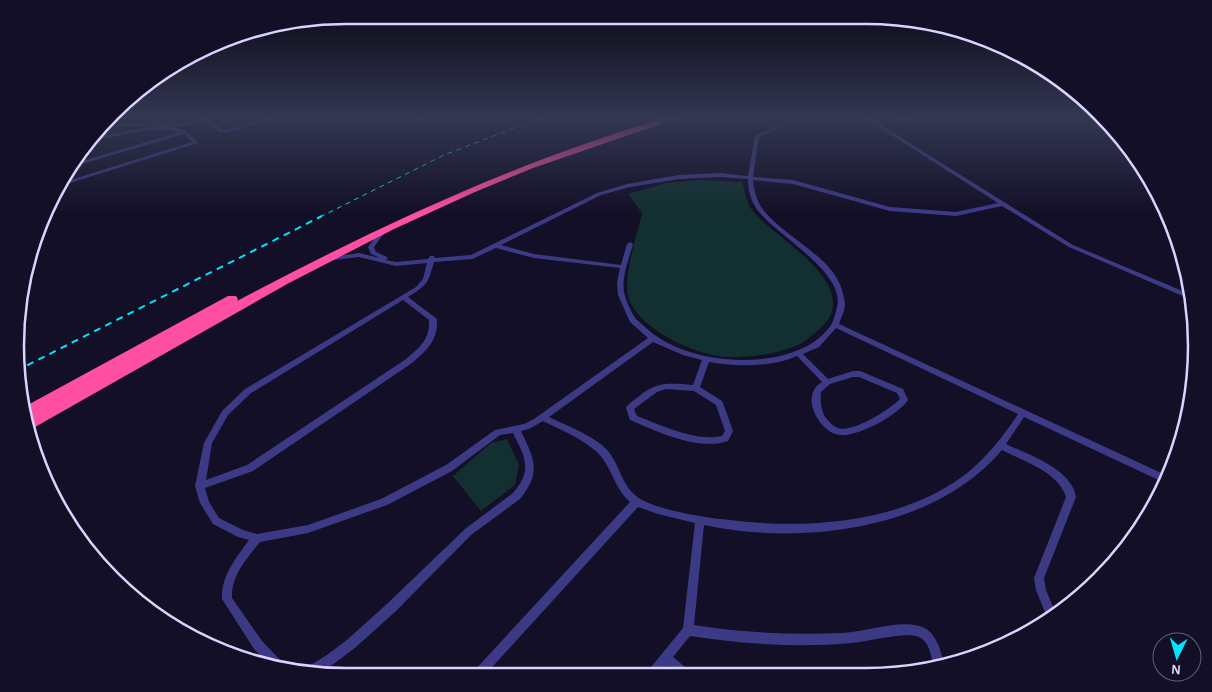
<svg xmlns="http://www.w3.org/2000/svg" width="1212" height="692" viewBox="0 0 1212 692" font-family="'Alegreya Sans',sans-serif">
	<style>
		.green { fill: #12302f }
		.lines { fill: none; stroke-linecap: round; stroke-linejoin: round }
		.street { fill: #3d3a85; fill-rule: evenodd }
		.highway { fill: #ff4fa3; fill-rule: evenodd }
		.rail-far1 { stroke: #00e5ff; stroke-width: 1; stroke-dasharray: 5 4.5; stroke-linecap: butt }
		.rail { stroke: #00e5ff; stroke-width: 2; stroke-dasharray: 7 5.5; stroke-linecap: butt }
		.rim { fill: none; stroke: #d9d4ff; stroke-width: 2.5 }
	</style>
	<rect width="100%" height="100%" fill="#130f26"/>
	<path class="green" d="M700 180 742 182C745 190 746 203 752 210 773 235 832 268 833 302 834 316 825 325 815 333 810 336 805 342 800 344 779 354 749 358 726 357 695 355 639 329 629 299 622 279 637 235 642 213L628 194 667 183Z
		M507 439 519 465 515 485 481 511 453 476 491 443Z"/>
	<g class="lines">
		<path class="street" d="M209 117H216L210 119 223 130H226L273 117H280L226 133 219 132 206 121 183 126H104L107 124H183Z
			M414 117H419L424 121 420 122Z
			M863 117C869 117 873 121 878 121 894 121 909 117 924 117L922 118 879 124 1073 245 1192 295V300L1069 247 1002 206 956 216 890 211 793 184 753 180C754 191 757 203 765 212 787 239 836 258 843 294 844 298 845 302 845 306 844 312 841 318 839 324L1170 477 1166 483H1165L1024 417 1006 444C1027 454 1060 465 1072 486 1074 489 1075 493 1076 497L1044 578 1046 590 1056 614 1048 620 1036 590 1034 578 1066 497C1059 472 1023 461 1002 450 935 530 801 546 704 525L694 625C743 633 793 635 843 633 865 632 899 620 919 626 936 630 941 650 944 665L934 667C931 657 930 642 919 637 907 631 866 642 851 643 799 648 742 644 690 636L673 657 691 672 693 676H679L666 666 658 676H645L647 672 683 628 695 523 658 514 638 507 484 676H471L473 672 630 502C616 490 613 473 603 459 591 442 561 430 543 421L529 429 521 431C534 459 542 472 520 499L471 535 396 611 356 647 335 663 316 675 303 672 304 669 327 655 348 639 388 603 465 529 513 493C533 470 525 457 513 433L500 435 452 471 387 505 308 533 260 542C247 559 231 575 232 598L262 641 283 663 284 668 270 665 254 649 222 599C221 576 236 558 249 540L238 537 213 524 200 503 195 486 204 443 222 411 245 389 416 287 423 279 427 263 396 266 359 257 334 260 331 258 332 257 359 253 380 258 371 254 368 247 380 231 382 230 385 232 374 247 376 252 387 257 388 258 386 260 396 262 428 259 430 256H434L435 258 471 255 597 193 627 184 679 175 720 173 748 176 755 136 777 126H779V128L759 137 753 177 793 180 890 207 956 212 998 203ZM720 177 748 179C748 192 752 205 761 214 780 237 846 274 837 307 836 312 834 320 831 325 804 365 729 366 687 351 671 346 657 338 645 327 642 324 639 322 636 319 632 314 627 303 625 296 620 279 629 260 633 244L632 243 630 242 627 244 621 265 534 254 501 245 601 195 630 187 679 179ZM496 248 534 258 620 268 617 282 618 295 630 322 648 338 534 419 524 424 495 430 446 465 381 499 308 525 257 534 243 530 219 518 209 502 205 488 253 471 412 363C427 350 438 341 437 319L408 297C427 285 428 284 434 262L472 259ZM403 300 429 320C430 340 420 347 406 359L247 465 206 480 212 443 228 415 251 393ZM836 328 1018 414C1005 434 990 453 972 469 908 523 809 530 730 520 706 518 663 511 642 500 622 489 621 467 608 451 595 436 567 426 549 417L653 342 683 355 702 360 693 385C658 382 654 383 627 406L626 408 630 420C658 432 698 451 728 441L733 431 723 403 722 401 700 387 709 362C734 367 774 367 797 356L822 382C819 384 815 387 814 390 805 406 823 434 840 435 858 437 898 415 908 400L903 389 860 371H853L828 379 803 354 819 347ZM853 377H859L897 393 900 399C889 410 853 433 838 428 833 426 829 422 826 418 821 411 820 401 821 392L830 384ZM666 389 694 391 716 405 725 431 722 436C696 442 660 425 637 416L634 409 657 392Z
			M149 127C171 126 183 124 198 143L60 186 61 183 192 142 184 134 68 168 69 165 180 132C150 125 120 137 90 141L94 138 100 136Z"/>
		<path class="highway" d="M668 117H681L533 168 475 192 394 229 289 283 28 431 24 407 228 296H236L238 299 237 301C377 227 515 162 668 117Z"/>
		<path class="rail-far1" d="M320 217 444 155 543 117"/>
		<path class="rail" d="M16 371 322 216"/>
	</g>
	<linearGradient id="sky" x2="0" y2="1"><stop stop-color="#0a0815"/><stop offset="0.55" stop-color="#333752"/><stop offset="1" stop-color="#333752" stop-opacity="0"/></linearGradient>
	<rect width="1212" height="214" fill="url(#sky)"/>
	<path d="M0 0H1212V692H0ZM346 24H866A322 322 0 0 1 1188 346V346A322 322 0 0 1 866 668H346A322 322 0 0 1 24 346V346A322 322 0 0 1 346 24Z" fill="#130f26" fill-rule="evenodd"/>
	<path class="rim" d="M346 24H866A322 322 0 0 1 1188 346V346A322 322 0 0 1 866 668H346A322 322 0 0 1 24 346V346A322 322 0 0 1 346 24Z"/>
	<g transform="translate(1177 657) rotate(185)"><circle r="24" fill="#130f26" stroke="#625e7d"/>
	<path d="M0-4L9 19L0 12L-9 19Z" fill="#00e5ff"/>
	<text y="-8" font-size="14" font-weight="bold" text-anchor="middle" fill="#d9d4ff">N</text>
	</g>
</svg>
